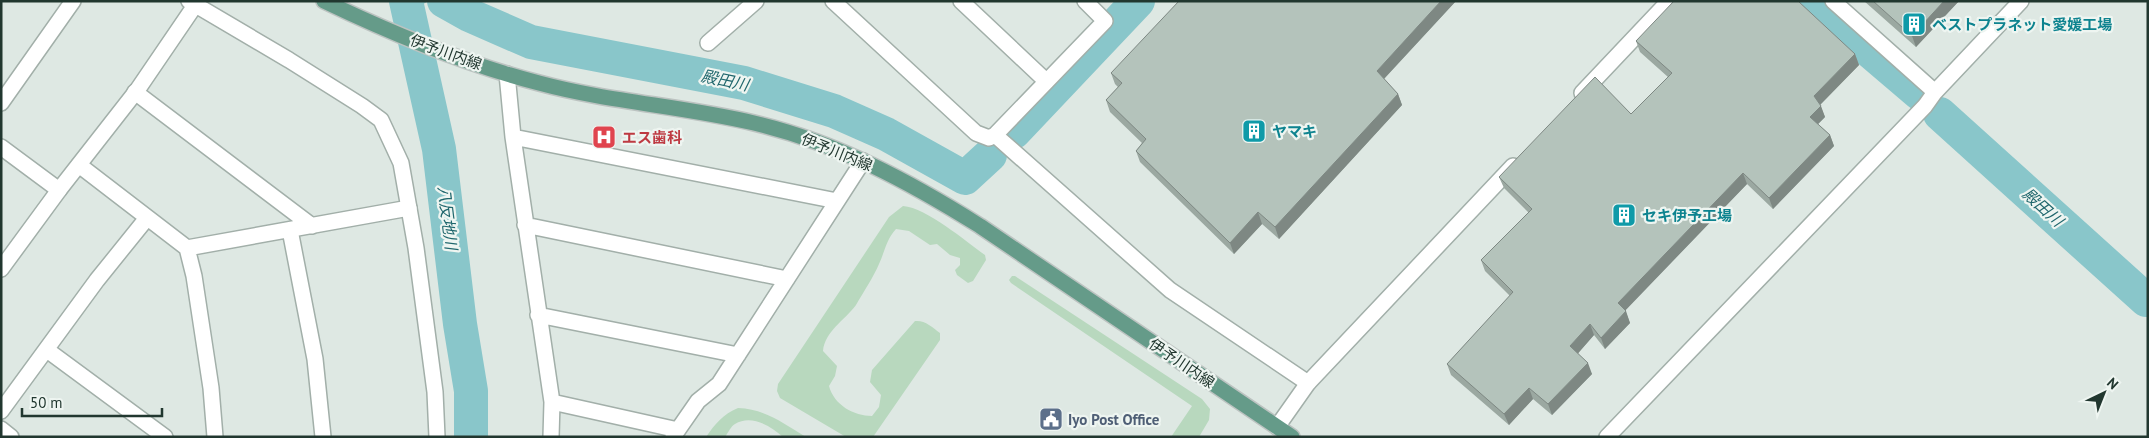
<svg xmlns="http://www.w3.org/2000/svg" width="2149" height="438" viewBox="0 0 2149 438" font-family="'PT Sans','Noto Sans JP',sans-serif">
	<style>
		.green { fill: #b8d8be }
		.water { fill: #89c6ca }
		.lines { fill: none; stroke-linecap: round; stroke-linejoin: round }
		.river { stroke: #89c6ca; stroke-width: 34 }
		.minor-casing { stroke: #a2afa9; stroke-width: 18 }
		.tertiary-casing { stroke: #a2afa9; stroke-width: 18 }
		.primary-casing { stroke: #bcc3c1; stroke-width: 18 }
		.minor { stroke: #fff; stroke-width: 15 }
		.tertiary { stroke: #fff; stroke-width: 15 }
		.primary { stroke: #659b89; stroke-width: 15 }
		.wall { fill: #9ba8a1 }
		.shaded-wall { fill: #7e8883 }
		.building { fill: #b4c3bb; stroke: #7e8883 }
		.labels { text-anchor: middle; dominant-baseline: central; stroke-width: 4.5; stroke-linejoin: round; paint-order: stroke }
		.culture-label { font-size: 15px; font-weight: bold; fill: #0d838f; stroke: #eef5f1; text-anchor: start }
		.street-label { font-size: 15px; fill: #21372f; stroke: #eef5f1 }
		.health-label { font-size: 15px; font-weight: bold; fill: #be3a42; stroke: #eef5f1; text-anchor: start }
		.service-label { font-size: 15px; font-weight: bold; fill: #4e5e75; stroke: #eef5f1; text-anchor: start }
		.water-label { font-size: 16px; font-style: italic; fill: #20676d; stroke: #eef5f1 }
	</style>
	<rect width="100%" height="100%" fill="#dee8e3"/>
	<path class="green" d="M903 206C927 208 965 241 985 255L986 260 973 281 968 283 957 275 955 270 960 265V258L950 255 937 244 930 245 909 231 896 229C886 240 885 251 879 264 873 278 864 291 856 305 844 321 825 331 823 351L837 366 835 376 829 386C834 405 854 416 872 416L879 407 881 395 870 382 872 370 915 321C925 320 932 327 940 333V340L873 437H846L780 398 777 391 778 384 889 217Z
		M1012 276H1015L1202 399 1210 409 1209 420 1199 437H1171L1192 406 1011 283 1009 280Z
		M738 408C765 409 783 423 806 437H783C771 426 751 414 735 424 731 426 728 433 725 437H706C715 424 723 414 738 408Z"/>
	<path class="water" d="M391 1H459C477 16 486 11 506 16L501 23 527 35 544 40 542 49 529 45 433 1 427 2 421 5 419 13 422 23 405 15Z"/>
	<g class="lines">
		<path class="river" d="M406 1 439 149 460 324 471 391V437
			M444 1 469 15 531 42 744 83 834 111 886 134 965 178 990 155
			M1811 1 1919 93
			M1940 114 2146 300
			M1014 132 1138 1"/>
		<g class="minor-casing">
			<path id="minor" d="M833 1 976 133 989 138 995 135 1105 21 1085 1
				M961 1 1046 81
				M1833 1 1935 92
				M708 43 756 1
				M507 74 513 137 552 402 551 437
				M135 92 312 226
				M1 103 73 1
				M995 135 1170 290 1308 383
				M513 137 837 201
				M1 147 59 190
				M79 165 187 248 194 276 211 388 215 437
				M525 225 787 279
				M290 230 315 359 323 437
				M187 248 409 208
				M538 315 738 355
				M47 350 165 437
				M552 402 678 430
				M1 411 97 280 147 218
				M1 429 11 437
				M673 437 698 401 719 384 863 161
				M1607 437 1925 106 1935 92 2021 1"/>
		</g>
		<g class="tertiary-casing">
			<path id="tertiary" d="M189 1 289 60 362 106 381 120 401 163 416 248 435 392 437 437
				M1582 93 1669 1
				M1 269 59 190 138 89 198 1
				M1277 427 1308 383 1513 166"/>
		</g>
		<g class="primary-casing">
			<path id="primary" d="M324 1C393 34 464 64 539 83 609 102 683 106 754 123 836 142 910 182 980 226L1292 437"/>
		</g>
		<use href="#minor" class="minor"/>
		<use href="#tertiary" class="tertiary"/>
		<use href="#primary" class="primary"/>
	</g>
	<path class="wall" d="M1456 1 1384 79 1398 94 1402 105 1279 239 1262 224 1234 254 1140 162 1136 151 1142 143 1110 112 1106 100 1118 87 1115 84 1111 73Z
		M1864 1H1959L1916 47Z
		M1636 41 1855 54 1859 65 1820 105 1825 117 1818 124 1830 135 1834 146 1773 209 1747 184 1625 310 1630 323 1605 349 1594 335 1578 353 1592 374 1552 415 1533 399 1509 425 1451 375 1447 364 1510 296 1485 271 1481 260 1529 213 1504 188 1499 177 1631 114 1668 77 1640 52Z"/>
	<path class="shaded-wall" d="M1441 1H1456L1381 82 1377 71Z
		M1944 1H1959L1916 47 1912 36Z
		M1855 54 1859 65 1818 107 1814 96Z
		M1398 94 1402 105 1279 239 1275 227Z
		M1821 106 1825 117 1814 128 1810 117Z
		M1830 135 1834 146 1773 209 1769 198Z
		M1743 173 1747 184 1622 314 1618 303Z
		M1258 212 1262 224 1234 254 1230 243Z
		M1626 311 1630 323 1605 349 1601 338Z
		M1590 324 1594 335 1574 358 1570 346Z
		M1588 363 1592 374 1552 415 1548 404Z
		M1529 388 1533 399 1509 425 1504 414Z"/>
	<path class="building" d="M1179 1H1441L1377 71 1398 94 1275 227 1258 212 1230 243 1136 151 1146 139 1106 100 1122 83 1111 73Z
		M1674 1H1798L1855 54 1814 96 1821 106 1810 117 1830 135 1769 198 1743 173 1618 303 1626 311 1601 338 1590 324 1570 346 1588 363 1548 404 1529 388 1504 414 1447 364 1513 292 1481 260 1532 209 1499 177 1595 77 1631 114 1672 73 1636 41Z
		M1873 1H1944L1912 36Z"/>
	<defs>
		<g id="building-square" transform="scale(1.25)"><rect x="-9" y="-9" width="18" height="18" rx="4" fill="#0f9aa8" stroke="#eef5f1"/><path d="M-4-6H4V6H1V3H-1V6H-4ZM-2.5-4.3h1.7v1.8h-1.7ZM.8-4.3h1.7v1.8H.8ZM-2.5-1h1.7V.8h-1.7ZM.8-1h1.7V.8H.8Z" fill="#fff"/></g>
		<g id="hospital-square" transform="scale(1.25)"><rect x="-9" y="-9" width="18" height="18" rx="4" fill="#e0444e" stroke="#eef5f1"/><path d="M-5-5h3v3.5h4V-5h3V5h-3V1.5h-4V5h-3Z" fill="#fff"/></g>
		<g id="civic-square" transform="scale(1.25)"><rect x="-9" y="-9" width="18" height="18" rx="4" fill="#5c6f8a" stroke="#eef5f1"/><path d="M-.6-6.5H3V-4.5H.6V-3L4-1V1h2V6H-6V1h2V-1L-.6-3ZM-1.2 2.5V6h2.4V2.5Z" fill="#fff"/></g>
	</defs>
	<g fill-rule="evenodd">
		<use href="#building-square" x="1914" y="24"/>
		<use href="#building-square" x="1254" y="131"/>
		<use href="#hospital-square" x="604" y="137"/>
		<use href="#building-square" x="1624" y="215"/>
		<use href="#civic-square" x="1051" y="419"/>
	</g>
	<g class="labels">
		<g class="culture-label">
			<text x="1932" y="24">ベストプラネット愛媛工場</text>
			<text x="1272" y="131">ヤマキ</text>
			<text x="1642" y="215">セキ伊予工場</text>
		</g>
		<g class="street-label">
			<text transform="translate(446 52) rotate(20)">伊予川内線</text>
			<text transform="translate(837 152) rotate(22)">伊予川内線</text>
			<text transform="translate(1182 363) rotate(34)">伊予川内線</text>
		</g>
		<g class="health-label">
			<text x="622" y="137">エス歯科</text>
		</g>
		<g class="service-label">
			<text x="1068" y="419">Iyo Post Office</text>
		</g>
		<g class="water-label">
			<text transform="translate(725 80) rotate(12)">殿田川</text>
			<text transform="translate(2043 207) rotate(42)">殿田川</text>
			<text transform="translate(448 218) rotate(83)">八反地川</text>
		</g>
	</g>
	<rect width="2149" height="438" fill="none" stroke="#21372f" stroke-width="5"/>
	<g transform="translate(2104 393) rotate(43)" stroke="#eef5f1" stroke-width="4" paint-order="stroke">
	<path d="M0-4L9 19L0 12L-9 19Z" fill="#21372f"/>
	<text y="-8" font-size="14" font-weight="bold" text-anchor="middle" fill="#21372f">N</text>
	</g>
	<path d="M22 408v8h140v-8" fill="none" stroke="#21372f" stroke-width="2.5"/>
	<text x="30" y="408" font-size="15" fill="#21372f" stroke="#eef5f1" stroke-width="4" paint-order="stroke">50 m</text>
</svg>
